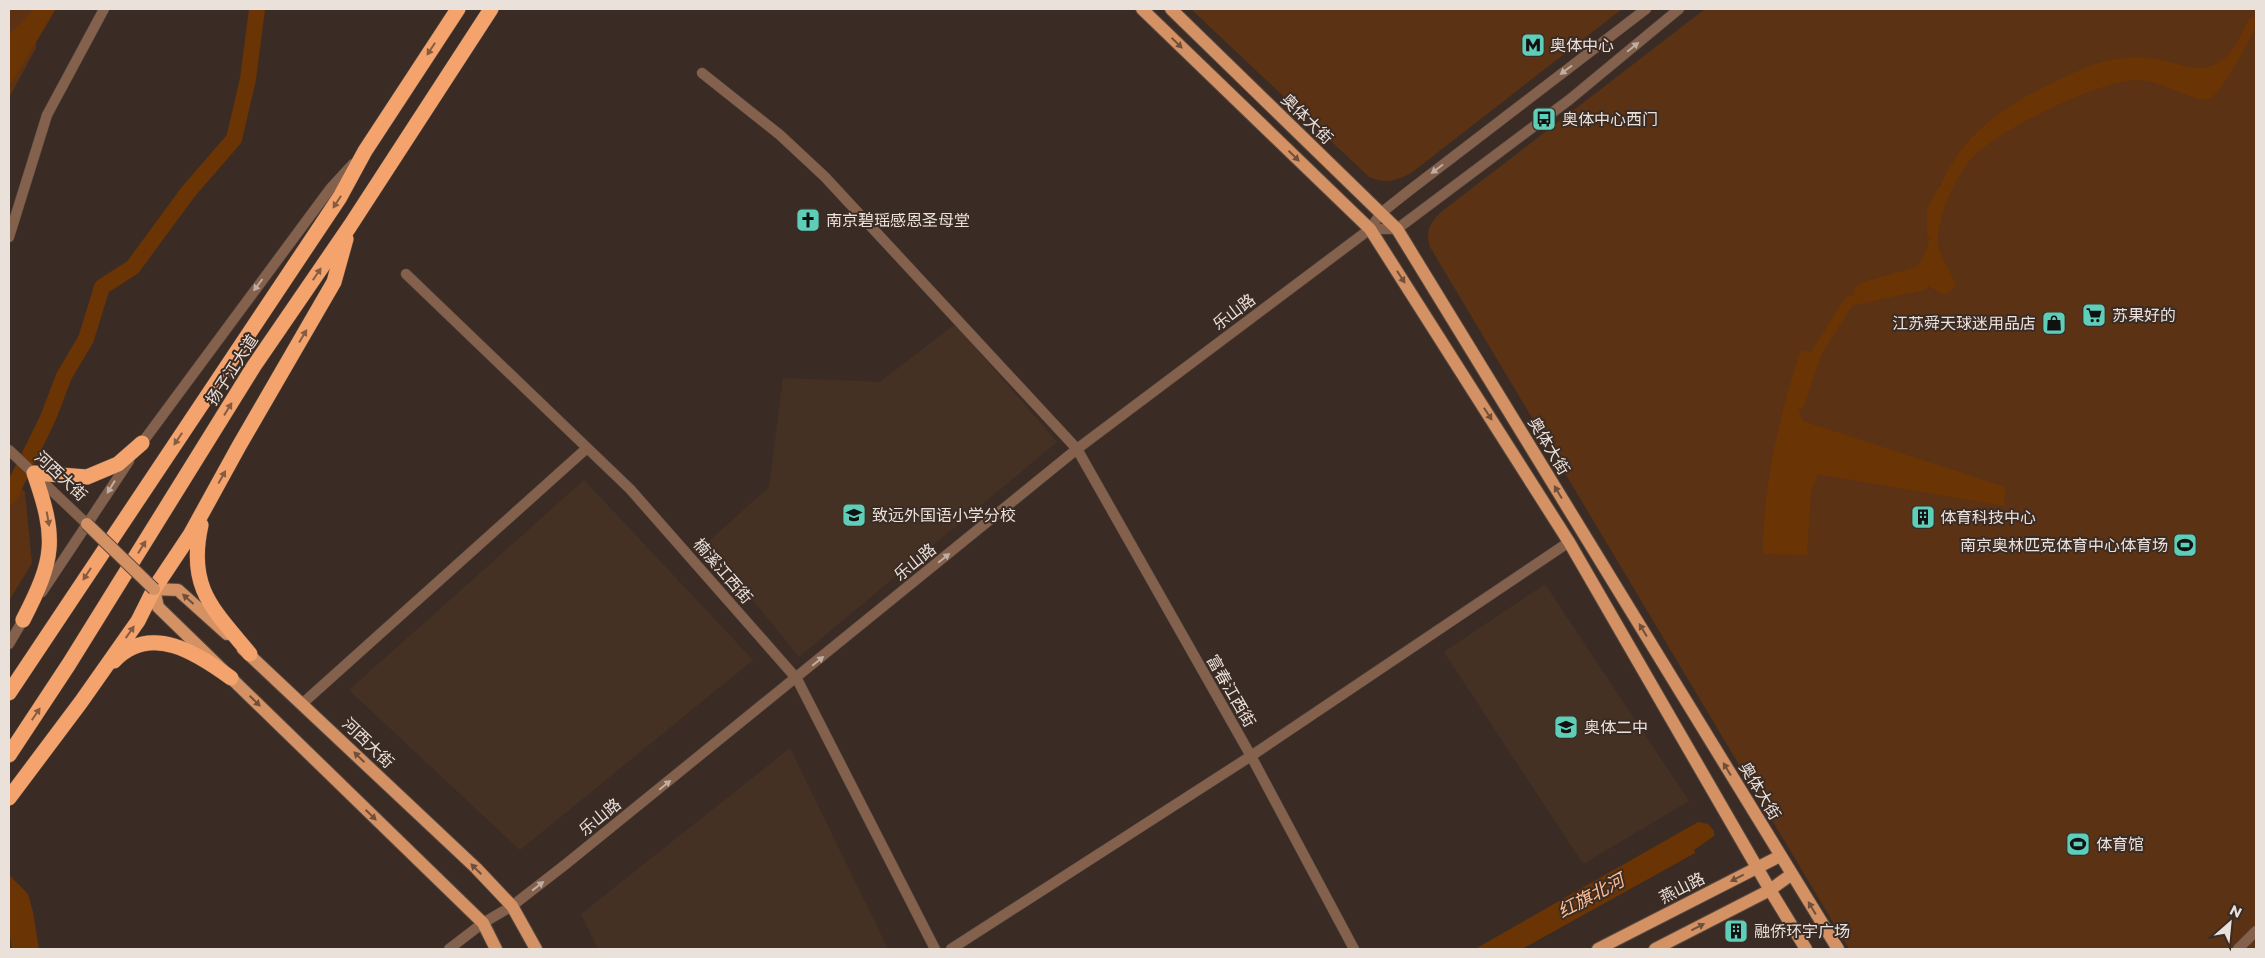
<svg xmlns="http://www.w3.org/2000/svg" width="2265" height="958" viewBox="0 0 2265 958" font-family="Montserrat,'Noto Sans SC',sans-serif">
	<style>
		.built { fill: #443124 }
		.green { fill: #5b3214 }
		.water { fill: #6b3404 }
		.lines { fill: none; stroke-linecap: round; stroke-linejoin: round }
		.canal { stroke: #6b3404; stroke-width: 10 }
		.river { stroke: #6b3404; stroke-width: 16 }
		.minor-casing { stroke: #564941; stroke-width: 11 }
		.major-casing { stroke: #564941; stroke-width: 14 }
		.highway-casing { stroke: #564941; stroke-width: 16 }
		.minor { stroke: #83614c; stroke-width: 10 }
		.major { stroke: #d49164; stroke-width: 12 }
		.highway { stroke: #f4a36d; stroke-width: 15 }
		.major-bridge-casing { stroke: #564941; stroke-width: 14; stroke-linecap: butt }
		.major-bridge { stroke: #d49164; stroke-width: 12 }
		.oneway { fill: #704f3a }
		.oneway2 { fill: #c1aea2 }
		.oneway3 { fill: #845c41 }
		.labels { text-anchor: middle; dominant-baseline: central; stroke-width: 4; stroke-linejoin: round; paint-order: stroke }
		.poi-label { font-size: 16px; fill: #ebe1db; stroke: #3a2c24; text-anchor: start }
		.street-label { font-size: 16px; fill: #ebe1db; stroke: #3a2c24 }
		.water-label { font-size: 18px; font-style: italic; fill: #fbbd95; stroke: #3a2c24 }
	</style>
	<rect width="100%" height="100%" fill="#3a2c24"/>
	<path class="built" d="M955 324 1057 442 799 657 707 543 769 487 783 378 880 382Z
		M584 480 753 660 520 850 349 690Z
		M1545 584 1689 801 1583 864 1444 652Z
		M790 748 888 949H598L581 914Z"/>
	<path class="green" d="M9 9H37L36 48 9 98Z
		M1191 9H1622L1410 174C1394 181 1386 184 1369 177Z
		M1705 9H2256V949H1849L1430 247C1425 231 1430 223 1441 212Z
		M9 476 25 492 32 563 9 601Z"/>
	<path class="water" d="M34 9H56L9 87V35Z
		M2252 16 2256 20 2254 31C2246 45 2222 95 2208 99 2193 103 2161 79 2136 80 2098 81 2000 129 1973 157 1956 176 1940 210 1938 236 1937 256 1949 267 1956 285L1948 293 1943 294 1926 285 1906 284 1864 297 1854 294V289L1863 282 1916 267C1934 245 1931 217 1939 191 1962 125 2025 94 2085 68 2108 58 2132 56 2156 59 2178 63 2201 76 2222 60 2236 50 2241 34 2249 19Z
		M1801 350 1814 352 1798 409 1803 421 2005 487 2004 506 1818 474 1811 491 1807 555 1763 554C1763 486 1779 414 1801 350Z
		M1698 822 1708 824 1714 831V836L1694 850 1695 853 1522 949H1475Z
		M9 875 28 894 33 912 39 949H12L9 931Z"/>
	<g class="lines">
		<path class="canal" d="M1932 234V211L1942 191
			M1799 404 1817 352 1849 301 1923 285 1925 273"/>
		<path class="river" d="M9 497 48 418 64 376 86 339 102 287 133 267 188 192 234 139 248 79 257 9"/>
		<g class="minor-casing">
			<path id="minor" d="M702 73 780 135 825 177 1077 449 1251 756 1354 949
				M1370 229 1381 213 1410 190 1646 9
				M9 237 47 115 104 9
				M406 274 630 489 797 679 935 949
				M139 447 330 189 353 164
				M9 450 87 524
				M42 592 129 461
				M9 644 26 615
				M303 703 587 448
				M449 949 483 923 512 906 566 864 1077 449 1370 229H1397L1569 100 1679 9
				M951 949 1251 756 1569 542
				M2238 949 2256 931"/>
		</g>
		<g class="major-casing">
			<path id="major" d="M1142 9 1370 229 1569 542 1770 890 1806 949
				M1171 9 1397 229 1838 949
				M227 634 178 590 154 589 158 607 483 923 496 949
				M243 649 476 868 512 906 536 949
				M1598 949 1780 856
				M1655 949 1770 890 1792 874"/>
		</g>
		<g class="highway-casing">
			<path id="highway" d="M201 525C187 588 213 609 250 654
				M23 620C55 558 57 539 34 473L87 477 118 464 142 443
				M114 661C151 622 198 654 231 678
				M9 693 340 197 365 151 458 9
				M9 755 69 664 254 366 350 226 491 9
				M9 798 81 702 138 621 154 589 190 535 239 446 334 282 346 239"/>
		</g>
		<use href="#minor" class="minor"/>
		<use href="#major" class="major"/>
		<use href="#highway" class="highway"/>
		<g class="major-bridge-casing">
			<path id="major-bridge" d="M87 524 154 589"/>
		</g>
		<use href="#major-bridge" class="major-bridge"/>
	</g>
	<defs><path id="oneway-solid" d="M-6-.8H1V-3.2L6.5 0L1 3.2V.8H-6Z" transform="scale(1.25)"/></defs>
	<g class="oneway">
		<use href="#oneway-solid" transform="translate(1177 43) rotate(44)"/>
		<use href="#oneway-solid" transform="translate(1294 156) rotate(44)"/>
		<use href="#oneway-solid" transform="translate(1401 277) rotate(57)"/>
		<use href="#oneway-solid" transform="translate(1488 414) rotate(57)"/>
		<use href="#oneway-solid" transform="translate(1558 492) rotate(-121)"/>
		<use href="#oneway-solid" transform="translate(188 599) rotate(-138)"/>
		<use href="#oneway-solid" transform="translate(1643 630) rotate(-121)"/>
		<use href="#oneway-solid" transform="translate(255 701) rotate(44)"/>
		<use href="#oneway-solid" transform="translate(359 757) rotate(-136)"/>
		<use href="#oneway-solid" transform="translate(1727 769) rotate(-121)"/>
		<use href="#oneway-solid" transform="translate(371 815) rotate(44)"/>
		<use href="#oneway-solid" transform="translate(476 869) rotate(-135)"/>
		<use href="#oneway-solid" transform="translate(1737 878) rotate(153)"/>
		<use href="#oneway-solid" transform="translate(1812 908) rotate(-121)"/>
		<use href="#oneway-solid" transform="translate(1698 927) rotate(-27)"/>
	</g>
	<g class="oneway2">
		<use href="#oneway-solid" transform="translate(1633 47) rotate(-39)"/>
		<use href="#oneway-solid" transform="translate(1566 70) rotate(143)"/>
		<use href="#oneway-solid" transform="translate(1437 169) rotate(143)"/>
		<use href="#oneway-solid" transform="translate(258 285) rotate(127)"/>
		<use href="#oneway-solid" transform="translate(111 487) rotate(122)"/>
		<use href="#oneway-solid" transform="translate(944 558) rotate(-39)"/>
		<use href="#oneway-solid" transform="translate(818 661) rotate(-39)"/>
		<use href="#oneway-solid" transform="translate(665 785) rotate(-39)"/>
		<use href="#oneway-solid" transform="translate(538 886) rotate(-38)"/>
	</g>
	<g class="oneway3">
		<use href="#oneway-solid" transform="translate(431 49) rotate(123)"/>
		<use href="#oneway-solid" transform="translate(337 202) rotate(123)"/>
		<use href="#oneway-solid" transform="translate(317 274) rotate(-56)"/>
		<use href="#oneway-solid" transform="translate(303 336) rotate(-59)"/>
		<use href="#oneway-solid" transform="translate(228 409) rotate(-58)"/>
		<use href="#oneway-solid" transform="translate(178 439) rotate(124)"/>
		<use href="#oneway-solid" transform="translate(222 477) rotate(-61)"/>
		<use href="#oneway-solid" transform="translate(48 519) rotate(80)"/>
		<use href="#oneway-solid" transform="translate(142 547) rotate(-58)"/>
		<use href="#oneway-solid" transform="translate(87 574) rotate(123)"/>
		<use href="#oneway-solid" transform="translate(130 632) rotate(-55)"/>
		<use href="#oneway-solid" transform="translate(36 714) rotate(-56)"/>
	</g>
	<defs>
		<g id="metro-square" transform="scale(1.25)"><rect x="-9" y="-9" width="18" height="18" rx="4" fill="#5eceb8" stroke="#3a2c24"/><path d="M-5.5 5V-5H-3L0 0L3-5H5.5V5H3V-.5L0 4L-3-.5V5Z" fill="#111"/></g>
		<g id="bus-square" transform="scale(1.25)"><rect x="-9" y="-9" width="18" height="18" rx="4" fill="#5eceb8" stroke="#3a2c24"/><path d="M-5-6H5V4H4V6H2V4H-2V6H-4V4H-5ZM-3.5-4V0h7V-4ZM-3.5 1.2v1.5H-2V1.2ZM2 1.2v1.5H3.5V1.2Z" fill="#111"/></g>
		<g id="church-square" transform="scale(1.25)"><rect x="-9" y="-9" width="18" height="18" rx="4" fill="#5eceb8" stroke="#3a2c24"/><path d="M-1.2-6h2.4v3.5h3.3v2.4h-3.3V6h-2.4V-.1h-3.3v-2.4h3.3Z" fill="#111"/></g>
		<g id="supermarket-square" transform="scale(1.25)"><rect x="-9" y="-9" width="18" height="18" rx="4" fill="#5eceb8" stroke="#3a2c24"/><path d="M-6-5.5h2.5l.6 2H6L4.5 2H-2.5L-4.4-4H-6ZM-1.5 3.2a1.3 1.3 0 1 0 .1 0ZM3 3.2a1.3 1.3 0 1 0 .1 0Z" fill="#111"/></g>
		<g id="shop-square" transform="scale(1.25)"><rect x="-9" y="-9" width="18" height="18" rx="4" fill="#5eceb8" stroke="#3a2c24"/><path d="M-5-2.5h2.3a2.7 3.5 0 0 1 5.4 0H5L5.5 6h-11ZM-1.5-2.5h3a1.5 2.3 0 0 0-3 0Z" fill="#111"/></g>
		<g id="school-square" transform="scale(1.25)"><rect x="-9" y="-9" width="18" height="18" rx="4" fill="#5eceb8" stroke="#3a2c24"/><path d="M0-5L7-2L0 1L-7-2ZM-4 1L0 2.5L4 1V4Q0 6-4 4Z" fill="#111"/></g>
		<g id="building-square" transform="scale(1.25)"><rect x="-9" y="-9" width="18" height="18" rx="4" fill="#5eceb8" stroke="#3a2c24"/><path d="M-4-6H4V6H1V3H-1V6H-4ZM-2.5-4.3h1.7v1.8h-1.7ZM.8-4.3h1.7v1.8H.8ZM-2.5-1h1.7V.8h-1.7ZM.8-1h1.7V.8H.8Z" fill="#111"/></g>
		<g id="stadium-square" transform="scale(1.25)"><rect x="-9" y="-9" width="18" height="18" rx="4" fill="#5eceb8" stroke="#3a2c24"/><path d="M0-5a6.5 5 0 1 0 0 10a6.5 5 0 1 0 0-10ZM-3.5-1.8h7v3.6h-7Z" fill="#111"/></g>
	</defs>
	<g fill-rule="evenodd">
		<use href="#metro-square" x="1533" y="45"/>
		<use href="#bus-square" x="1544" y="119"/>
		<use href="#church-square" x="808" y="220"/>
		<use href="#supermarket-square" x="2094" y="315"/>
		<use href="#shop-square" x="2054" y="323"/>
		<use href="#school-square" x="854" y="515"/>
		<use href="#building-square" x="1923" y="517"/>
		<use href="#stadium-square" x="2185" y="545"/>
		<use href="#school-square" x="1566" y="727"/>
		<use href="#stadium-square" x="2078" y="844"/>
		<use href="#building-square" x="1736" y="931"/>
	</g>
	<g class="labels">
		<g class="poi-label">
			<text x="1550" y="45">奥体中心</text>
			<text x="1562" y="119">奥体中心西门</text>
			<text x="826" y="220">南京碧瑶感恩圣母堂</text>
			<text x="2112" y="315">苏果好的</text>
			<text x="2036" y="323" text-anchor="end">江苏舜天球迷用品店</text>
			<text x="872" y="515">致远外国语小学分校</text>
			<text x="1940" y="517">体育科技中心</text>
			<text x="2168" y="545" text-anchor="end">南京奥林匹克体育中心体育场</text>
			<text x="1584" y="727">奥体二中</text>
			<text x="2096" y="844">体育馆</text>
			<text x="1754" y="931">融侨环宇广场</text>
		</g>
		<g class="street-label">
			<text transform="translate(1307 119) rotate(44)">奥体大街</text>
			<text transform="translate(1234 312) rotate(-37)">乐山路</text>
			<text transform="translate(232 370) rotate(-57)">扬子江大道</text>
			<text transform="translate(1549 446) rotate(59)">奥体大街</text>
			<text transform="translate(61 476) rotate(43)">河西大街</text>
			<text transform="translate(915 562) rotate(-39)">乐山路</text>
			<text transform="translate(723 571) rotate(49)">楠溪江西街</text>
			<text transform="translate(1231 691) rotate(60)">富春江西街</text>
			<text transform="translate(368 743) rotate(44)">河西大街</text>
			<text transform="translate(1760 791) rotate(59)">奥体大街</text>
			<text transform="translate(600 817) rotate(-39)">乐山路</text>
			<text transform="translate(1682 888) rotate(-27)">燕山路</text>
		</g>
		<g class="water-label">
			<text transform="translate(1591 896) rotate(-28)">红旗北河</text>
		</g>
	</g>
	<rect width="2265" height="958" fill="none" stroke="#ebe1db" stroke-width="20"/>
	<g transform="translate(2230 923) rotate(27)" stroke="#3a2c24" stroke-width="4" paint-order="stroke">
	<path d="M0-4L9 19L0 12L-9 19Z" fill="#ebe1db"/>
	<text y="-8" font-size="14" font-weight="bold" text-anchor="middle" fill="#ebe1db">N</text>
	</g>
</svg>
